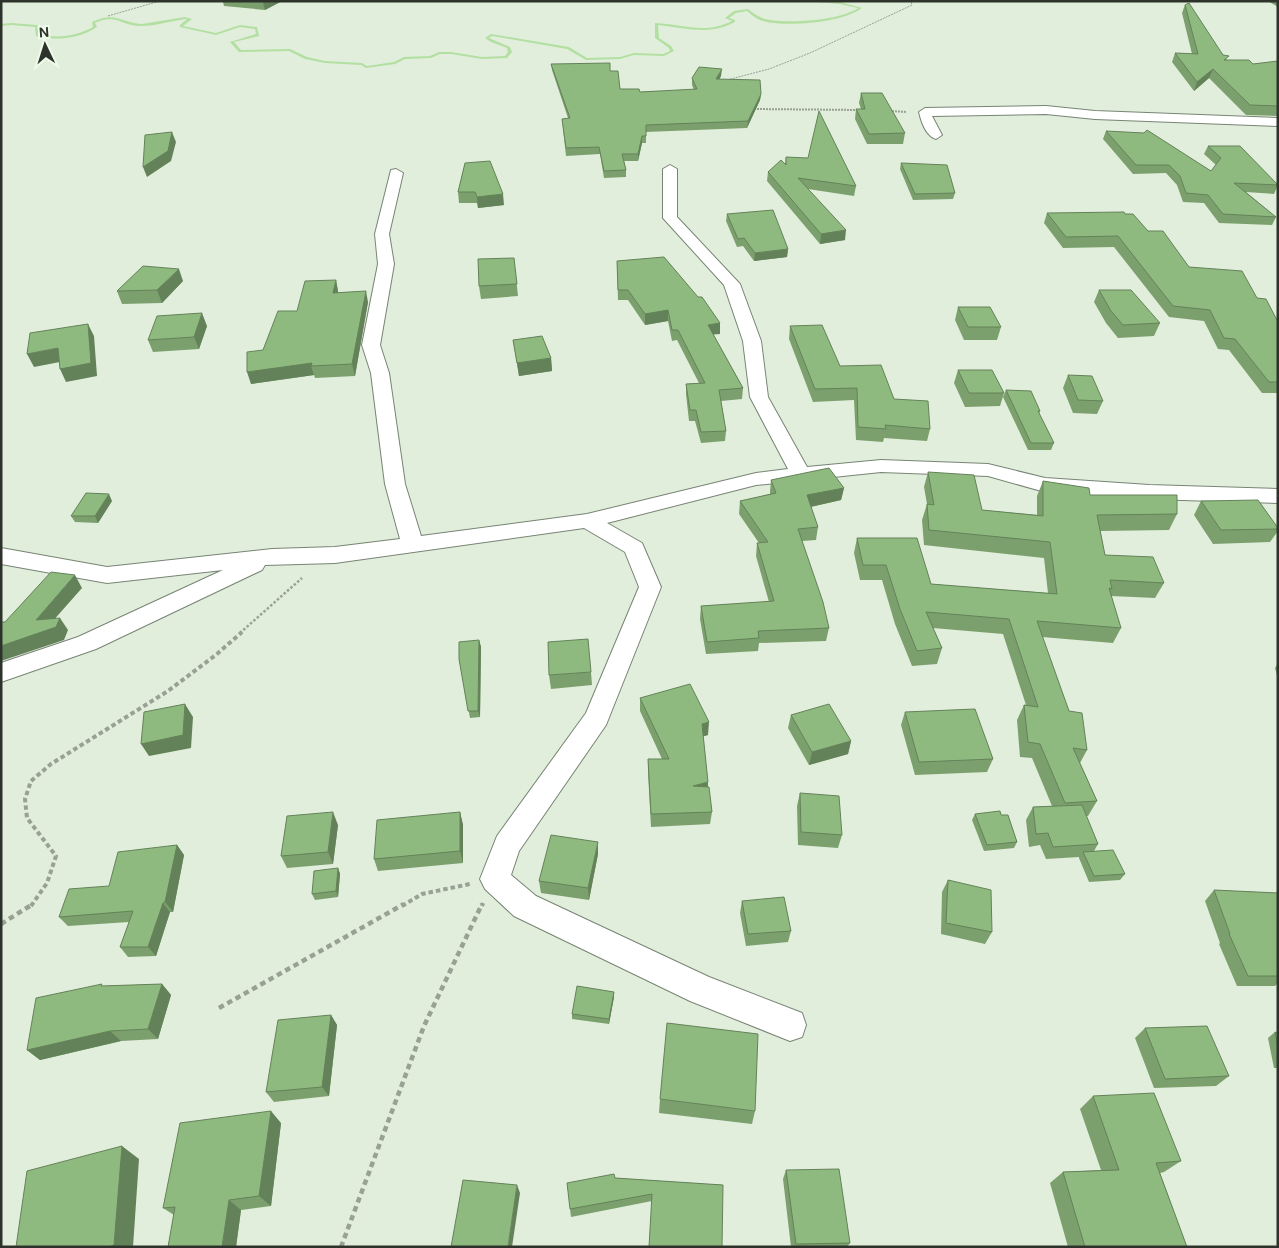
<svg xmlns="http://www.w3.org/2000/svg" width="1279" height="1248" viewBox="0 0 1279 1248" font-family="'DM Sans',sans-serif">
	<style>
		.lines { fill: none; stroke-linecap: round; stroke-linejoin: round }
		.stream { fill: #b3e0a2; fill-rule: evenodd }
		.street-casing { stroke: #788474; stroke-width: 2 }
		.path-far4 { stroke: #98a194; stroke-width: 1; stroke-dasharray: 2 1; stroke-linecap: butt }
		.path-far3 { stroke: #98a194; stroke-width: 2; stroke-dasharray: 2 1; stroke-linecap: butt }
		.path-far2 { stroke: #98a194; stroke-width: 2.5; stroke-dasharray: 2.5 2; stroke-linecap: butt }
		.path-far1 { stroke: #98a194; stroke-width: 4; stroke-dasharray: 4.5 3; stroke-linecap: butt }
		.path { stroke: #98a194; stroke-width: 4.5; stroke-dasharray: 5.5 4; stroke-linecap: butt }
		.street { fill: #fff; fill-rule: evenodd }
		.wall { fill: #7ba06d }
		.shaded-wall { fill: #648259 }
		.building { fill: #8fba7f; stroke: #648259 }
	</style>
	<rect width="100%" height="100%" fill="#e1eedc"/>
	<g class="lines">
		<path class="stream" d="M805 1 840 2 862 8C843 23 782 28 760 20 755 18 751 14 747 11L736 13 729 18 735 20V22C709 36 686 28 658 25L659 38 671 46 674 51 664 56 634 55 620 59 586 60 567 49 492 36 489 38 510 47 512 52 507 58 482 59 451 54H440L431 58 405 59 395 64 366 68 361 65 325 63 305 59 289 51 239 52 230 42 256 34 255 29 240 27 216 35 180 27V25L187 19H185C171 21 156 26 141 26 121 26 117 13 95 23L97 27C79 39 56 41 36 36L35 27 11 25 1 26V24L11 23 37 25 39 26V34C58 39 76 36 93 27L92 22C116 11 119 22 142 24L185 17 192 19 183 26 216 33 240 25 257 27 259 36 234 42 241 50 290 49 307 57 325 61 362 63 367 66 394 62 404 57 430 56 439 52H451L482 57 505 56 508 52 507 48 491 42 485 38 491 34 569 47 587 58 620 57 634 53 663 54 670 51 669 48 655 38V23C682 24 705 35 732 21L725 18 734 11 748 9C753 13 758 17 765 19 787 24 839 21 858 8L840 4Z"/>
		<g class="street-casing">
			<path id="street" d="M1046 106 1095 111 1278 118V126L1095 119 1046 114 932 116 942 135 936 139C926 136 921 121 919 112L925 108Z
				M670 165 677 169V217L740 284 761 341 768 397 807 467 881 460 988 464 1045 478 1149 485 1278 489V503L1149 499 1045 492 988 476 881 472 756 485 607 523 642 543 661 587 606 725 519 851 511 875 536 896 709 977 802 1013 806 1025 802 1037 790 1041 690 1001 514 916 485 889 480 879 497 836 586 713 639 587 625 552 584 528 335 563 265 565 262 570 96 649 1 682V663L78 637 223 570 107 583 1 564V548L107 567 272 549 335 547 400 539 385 484 371 373 362 345 378 264 375 234 391 170 396 169 403 173 389 234 394 264 380 345 389 373 405 484 421 536 587 514 756 473 788 469 750 397 743 341 724 285 663 218V169Z"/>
		</g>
		<path class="path-far4" d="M108 16 160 1
			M727 80 769 69 810 53 912 5 911 1"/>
		<path class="path-far3" d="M754 109 860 110
			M889 111 907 112"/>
		<path class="path-far2" d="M240 633 302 578"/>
		<path class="path-far1" d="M31 906 47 883 56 856 27 818 25 799 31 781 51 764 168 691 217 654 242 632
			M402 906 422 894 470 884
			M482 906 483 903"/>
		<path class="path" d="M1 924 33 904
			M219 1008 404 904
			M341 1247 424 1026 482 904"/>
		<use href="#street" class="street"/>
	</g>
	<path class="wall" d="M209 1H282L265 10 224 6 223 2Z
		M1268 1H1278V7Z
		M1185 5 1223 55 1227 60 1253 64 1278 61V116L1246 115 1209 78 1194 91 1172 62 1175 53 1192 54 1182 13Z
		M551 64 610 71 620 89 640 92 694 90 692 85V78L721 76 719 79 761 94 760 100 747 128 646 132V143H642L638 161H624L626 170V177L604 178 600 154 566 156 562 119 568 118 552 70Z
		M861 93 905 133 903 144H867L855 119 856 109H861L859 103Z
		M1106 131 1211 171 1216 165 1204 154 1208 146 1278 185 1274 194 1246 192 1276 217 1272 225 1219 223 1204 203 1183 202 1177 185 1166 173 1133 174 1103 139Z
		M786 157 856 186 854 196 808 189 845 240 820 244 767 181 768 172 785 164Z
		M465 163 504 205 478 208 477 203H459L458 192Z
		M901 163 955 193 953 199 913 200 900 169Z
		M1047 213 1125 214 1148 231 1189 267 1257 298 1278 322V393H1262L1229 350 1218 349 1204 321 1169 317 1114 247 1063 248 1044 223Z
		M727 214 788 249 787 257 754 261 743 246 737 247 726 221Z
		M514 258 518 296 481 299 479 286Z
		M617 261 720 323V334H713L743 388 742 399 721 401 726 431 725 441 701 443 695 421H689L686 394V384L699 383 677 340 672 341 668 321 645 325 628 300H618Z
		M336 280 338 291V293L368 302 355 376 315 378 314 375 251 384 263 350 297 311Z
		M183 281 162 303 122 304 117 291Z
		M1099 290 1160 323 1154 336 1118 338 1106 323 1094 302Z
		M958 307 1001 327 997 340H964L955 320Z
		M207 326 199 349 153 352 148 340Z
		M790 326 840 366 894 399 930 429 927 441 884 438 883 442 856 440 854 400 813 402 789 339Z
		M513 340 551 358 552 371 519 376Z
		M958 370 1004 393 1000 406 965 407 954 383Z
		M1068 375 1103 401 1097 414 1073 413 1063 388Z
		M1006 390 1040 411 1039 414 1054 443 1051 450H1028L1003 397Z
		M928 472 982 510 1037 515V496L1043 481 1090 495 1177 514 1169 530 1100 531 1105 555 1164 583 1155 598 1111 596 1121 628 1113 643 1042 637 1069 711 1087 750 1080 763 1097 801 1088 816H1086L1098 844 1094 851 1125 874 1120 880 1089 882 1079 858V857L1046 859 1040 845 1029 847 1026 820 1033 807 1052 806 1032 758 1020 757 1017 720 1024 705H1026L1003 634 933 628 942 648 937 664 912 666 895 624 882 580H860L854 553 857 538 931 584 1048 593 1044 558 924 545 922 520 927 504 924 487Z
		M771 480 844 488 841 500 811 507 818 527 816 540 802 541 829 628 826 641 759 643 758 651 706 654 700 619 701 606 769 602 756 556 757 543H759L739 514 740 501 770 494V492Z
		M112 501 98 523 75 522 71 516Z
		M1201 501 1278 528V531L1270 542 1213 544 1194 515Z
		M479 640 481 647 480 717 470 718 459 659Z
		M1278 663V679L1275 668Z
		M591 672 592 685 551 689 549 675Z
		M640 698 708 735 703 736 708 782V787L712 812 710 824 651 827 648 772V759H662L640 711Z
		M905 712 993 759 987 772 915 775 901 725Z
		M791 715 851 741 848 754 809 765 788 728Z
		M800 793 842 835 838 848 798 845 797 806Z
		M460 812 463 825V863L378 871 374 859Z
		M975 814 1001 815 1017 842 1014 848 984 851 972 820Z
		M338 825 333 864 287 868 281 856Z
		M177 845 184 855 173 912H170L156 956 128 957 120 947 129 922 68 926 59 917Z
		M598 854 589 900 541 893 539 881Z
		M338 868 340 874 338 897 315 900 312 894Z
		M948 880 992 932 985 944 941 934 942 892Z
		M1214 890 1278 893V983L1275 986H1237L1219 944 1220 943 1205 901Z
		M742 901 791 931 788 942 746 946 740 913Z
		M162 984 171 995 158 1039 121 1041 40 1060 27 1050 104 986Z
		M614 992V997L609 1024 572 1019V1014Z
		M331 1015 337 1025 329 1096 274 1102 266 1092Z
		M1145 1028 1229 1076 1216 1086 1154 1088 1135 1038Z
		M1275 1032 1278 1033V1068H1274L1268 1038Z
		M1093 1096 1181 1161 1164 1172 1160 1173 1187 1247H1068L1050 1183 1063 1172 1101 1170 1080 1109Z
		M660 1099 755 1111 752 1124 659 1113Z
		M281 1123 271 1206 241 1210 236 1247H168L174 1215 163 1208Z
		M786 1170 850 1243 847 1247H791L783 1179Z
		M615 1178 723 1185 652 1201 571 1217 570 1209Z"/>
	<path class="shaded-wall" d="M265 1H282L265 10 263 2Z
		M722 69 721 76 716 85V79Z
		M1213 69 1209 78 1194 91 1197 82Z
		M761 94 760 100 747 128 748 121Z
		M172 132 176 142 171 161 147 177 143 167Z
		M642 136V143L638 161V154Z
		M503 194 504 205 478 208 477 197Z
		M846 230 845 240 820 244 821 234Z
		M788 249 787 257 754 261 755 253Z
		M179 269 183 281 162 303 157 290Z
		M336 280 338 291 335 305 333 293Z
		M366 291 368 302 355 376 352 364Z
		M668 310V321L645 325V314Z
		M202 313 207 326 199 349 194 337Z
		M720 323V334L707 335 708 325Z
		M88 324 94 336 97 376 66 382 60 369Z
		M58 348 65 361 34 367 27 354Z
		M551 358 552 371 519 376 517 363Z
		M312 363 311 366 314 375 251 384 247 372Z
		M844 488 841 500 805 508 807 495Z
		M109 494 112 501 98 523 95 516Z
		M75 575 82 588 44 631 60 618 68 630 64 640 1 661V646L36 620Z
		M479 640 481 647 480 717 478 711Z
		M185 704 193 717 191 748 149 756 141 744Z
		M709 722 708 735 701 737 702 724Z
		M851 741 848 754 809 765 812 752Z
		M708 782 707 794 693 786Z
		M333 812 338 825 333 864 328 852Z
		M460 812 463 825V863L460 851Z
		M598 842V854L589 900 588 888Z
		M177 845 184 855 173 912 165 902Z
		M338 868 340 874 338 897 336 891Z
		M163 903 170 912 156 956 148 947Z
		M162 984 171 995 158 1039 148 1029Z
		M614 992V997L609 1024V1019Z
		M331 1015 337 1025 329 1096 322 1087Z
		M110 1031 121 1041 40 1060 27 1050Z
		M271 1111 281 1123 271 1206 259 1196Z
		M122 1146 139 1159 133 1247H109Z
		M517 1185 520 1193 512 1247H508Z
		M229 1200 241 1210 236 1247H222Z"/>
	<path class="building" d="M1189 3 1223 55 1229 56 1224 60H1249L1253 64 1278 61V106L1250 105 1213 69 1197 82 1175 53 1198 54 1185 5Z
		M610 63V71H618L620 89H639L640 92 697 89 692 78 699 67 722 69 716 79 760 80 761 94 748 121 646 125V136H642L638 154H622L626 170 604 171 599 147 566 148 562 119 570 118 551 64Z
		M861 93H882L905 133 869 134 856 109H865Z
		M819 111 856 186 798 178 846 230 821 234 768 172 781 160 786 165V157L808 158Z
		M1147 130 1211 171 1221 158 1208 146H1240L1278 185 1234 183 1276 217 1223 214 1208 195 1186 193 1180 176 1169 165H1136L1106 131 1144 133Z
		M172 132 168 151 143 167 145 135Z
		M490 161 503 194 477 197 475 192H458L465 163Z
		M901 163 947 165 955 193 915 194Z
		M773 210 788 249 755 253 744 238 738 239 727 214Z
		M1124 212 1125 214H1133L1148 231H1163L1189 267 1242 271 1257 298 1266 299 1278 322V382H1269L1235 339 1224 338 1210 310 1173 306 1118 236 1066 237 1047 213Z
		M664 257 698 297H702L720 323 708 325 743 388 719 390 726 431 701 432 696 410H690L686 384 705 383 678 330H672L668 310 645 314 628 290H618L617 261Z
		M514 258 517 284 479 286 478 259Z
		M143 266 179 269 157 290 117 291Z
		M336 280 333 293 366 291 352 364 311 366 312 363 247 372V352L263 350 278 311H297L305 281Z
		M1099 290H1131L1160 323 1123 325 1111 311Z
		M958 307H990L1001 327H968Z
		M202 313 194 337 148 340 157 316Z
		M88 324 91 363 60 369 58 348 27 354 30 333Z
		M822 325 840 366 881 365 894 399 928 401 930 429 885 425 886 429 858 427 857 388 815 389 790 326Z
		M542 336 551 358 517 363 513 340Z
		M958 370H992L1004 393H969Z
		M1068 375 1092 376 1103 401 1078 400Z
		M1006 390 1031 391 1040 411H1038L1054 443H1031Z
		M829 468 844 488 807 495 818 527 798 529 823 602 829 628 758 631 759 638 707 642 701 606 774 601 757 543 768 542 740 501 776 493 771 480Z
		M928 472 974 475 982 510 1043 516V481L1089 488 1090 495H1177V514L1097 515 1105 555 1153 557 1164 583 1110 580 1112 589 1109 588 1121 628 1037 621 1069 711 1082 713 1087 750 1073 748 1097 801 1065 803 1040 744 1028 742 1024 705 1038 707 1009 619 926 612 942 648 917 651 900 609 886 565H863L857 538H917L931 584 1057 594 1050 542 929 530 927 504 934 505Z
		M86 493 109 494 95 516H71Z
		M1258 500 1278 528V529L1221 530 1201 501Z
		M51 572 75 575 36 620 60 618 56 627 1 646V622H5Z
		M588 639 591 672 549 675 548 642Z
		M479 640 478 711H468L459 659V642Z
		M690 684 709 722 702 724 708 782 693 786 709 787 712 812 651 814 648 759H669L640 698Z
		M185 704 183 735 141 744 144 712Z
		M829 704 851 741 812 752 791 715Z
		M975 709 993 759 919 762 905 712Z
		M800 793 839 796 842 835 801 832Z
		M1082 805 1098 844 1053 847 1048 833 1036 834 1033 807Z
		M1000 811 1001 815H1008L1017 842 987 845 975 814Z
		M333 812 328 852 281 856 287 816Z
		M460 812V851L374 859 377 820Z
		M551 835 598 842 588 888 539 881Z
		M177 845 165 902 163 903 148 947H120L133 911 59 917 69 889 109 886 118 852Z
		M1113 850 1125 874 1094 876 1083 852Z
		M338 868 336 891 312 894 314 871Z
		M948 880 991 890 992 932 946 923Z
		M1214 890 1278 893V976H1248L1229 934H1230Z
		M784 897 791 931 748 934 742 901Z
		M102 984 101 986 162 984 148 1029 110 1031 27 1050 36 998Z
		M577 986 614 992 609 1019 572 1014Z
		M331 1015 322 1087 266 1092 278 1020Z
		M667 1023 758 1034 755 1111 660 1099Z
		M1207 1026 1229 1076 1165 1079 1145 1028Z
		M1275 1032 1278 1033V1047Z
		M1154 1093 1181 1161 1156 1163 1187 1247H1085L1063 1172 1119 1170 1093 1096Z
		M271 1111 259 1196 229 1200 222 1247H168L175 1207 163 1208 180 1123Z
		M122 1146 114 1245 109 1247H16L27 1171Z
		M839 1169 850 1243 796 1244 786 1170Z
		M614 1174 615 1178 723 1185 722 1247H649L652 1194 570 1209 567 1183Z
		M463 1180 517 1185 508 1247H451Z"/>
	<rect width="1279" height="1248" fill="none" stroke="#2d322b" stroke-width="5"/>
	<g transform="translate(45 45) rotate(356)" stroke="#eefbe9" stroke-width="4" paint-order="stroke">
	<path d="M0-4L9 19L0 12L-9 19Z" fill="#2d322b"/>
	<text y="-8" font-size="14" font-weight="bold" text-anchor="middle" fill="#2d322b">N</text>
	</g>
</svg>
